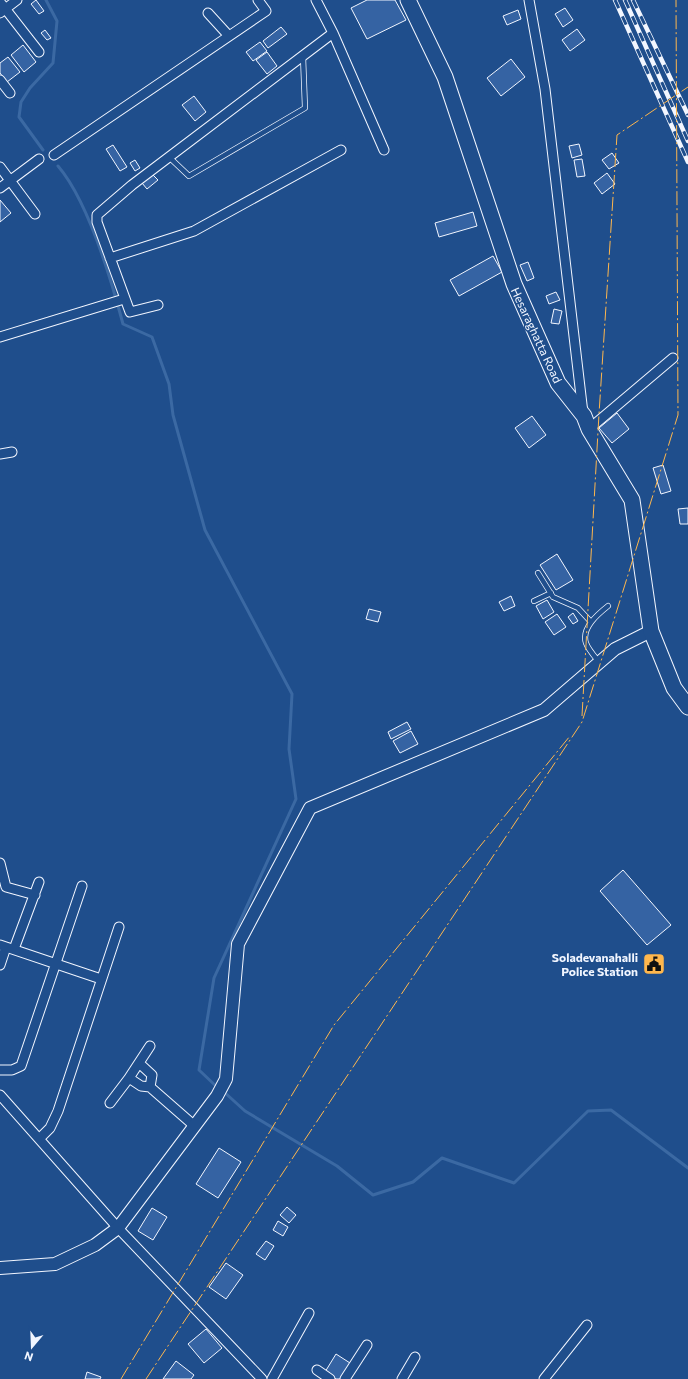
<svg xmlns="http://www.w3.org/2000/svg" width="688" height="1379" viewBox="0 0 688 1379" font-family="Commissioner,sans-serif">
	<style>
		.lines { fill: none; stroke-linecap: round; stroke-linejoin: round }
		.stream { stroke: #3b69a3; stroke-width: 3 }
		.building { fill: #3563a3; stroke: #f2f6ff }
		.service-casing { stroke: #f2f6ff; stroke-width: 6 }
		.minor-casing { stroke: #f2f6ff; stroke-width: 11 }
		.tertiary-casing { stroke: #f2f6ff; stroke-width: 14 }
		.primary-casing { stroke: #f2f6ff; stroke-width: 17 }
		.service { stroke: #1f4e8c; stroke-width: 4.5 }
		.minor { stroke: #1f4e8c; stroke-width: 9 }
		.tertiary { stroke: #1f4e8c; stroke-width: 12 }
		.primary { stroke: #1f4e8c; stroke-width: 15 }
		.rail-casing { stroke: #f2f6ff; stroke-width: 4.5 }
		.rail { stroke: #1f4e8c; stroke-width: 3; stroke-dasharray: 9; stroke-linecap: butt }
		.power { stroke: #ffb74d; stroke-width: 1; stroke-dasharray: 14 3 2 3; stroke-linecap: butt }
		.labels { text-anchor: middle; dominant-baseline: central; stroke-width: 3; stroke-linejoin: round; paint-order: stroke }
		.street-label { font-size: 12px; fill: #f2f6ff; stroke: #1f4e8c }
		.poi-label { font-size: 12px; font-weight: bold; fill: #f2f6ff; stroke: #1f4e8c; text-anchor: end }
	</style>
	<rect width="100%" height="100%" fill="#1f4e8c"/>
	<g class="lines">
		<path class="stream" d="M43 150 19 117 21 102 30 88 53 63 57 21 46 0
			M58 166C88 201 111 279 123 324L152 337 169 384 173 415 205 530 292 694 289 749 296 799 214 978 199 1070 218 1088
			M223 1091 245 1111 337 1166 373 1195 413 1182 442 1158 514 1183 588 1111 611 1110 688 1168"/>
	</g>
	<path class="building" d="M36 0 44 11 39 14 31 4Z
		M367 0H395L406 20 367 39 351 8Z
		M565 8 573 20 563 27 555 14Z
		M518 10 521 19 507 25 503 16Z
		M281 27 287 34 268 48 263 41Z
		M577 29 585 40 570 51 562 40Z
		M45 30 51 38 47 40 41 33Z
		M260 42 267 51 253 61 246 52Z
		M23 45 36 62 24 72 11 55Z
		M267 52 277 66 267 74 256 60Z
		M8 57 20 72 7 82 0 73V63Z
		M511 59 525 77 501 96 487 78Z
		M194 96 206 112 195 121 182 105Z
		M579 144 582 155 572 158 569 146Z
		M113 145 127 167 120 171 106 149Z
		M612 153 619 163 609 169 602 160Z
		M582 159 585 176 577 177 574 160Z
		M135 160 140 168 135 171 130 163Z
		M607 173 615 184 602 194 594 183Z
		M152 174 158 180 147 189 142 183Z
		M0 200 11 213 0 222Z
		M473 212 477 226 439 237 435 223Z
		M493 256 502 272 459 296 450 280Z
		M528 262 534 278 527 281 520 265Z
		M556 292 560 300 549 304 546 296Z
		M554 309 562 311 559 324 551 323Z
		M617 413 629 429 612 443 599 428Z
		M532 416 546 435 529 448 515 428Z
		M663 465 671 491 661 494 653 468Z
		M688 508V524H680L678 509Z
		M557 554 573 580 556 590 540 565Z
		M511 596 515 606 504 611 499 602Z
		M547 600 554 612 543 619 536 606Z
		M369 609 381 612 378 622 366 619Z
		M573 613 578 621 573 624 568 617Z
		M557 614 566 627 554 635 545 622Z
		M407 722 411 729 391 739 388 732Z
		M411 731 418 744 400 753 393 741Z
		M623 870 671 925 647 945 600 891Z
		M219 1148 241 1162 218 1198 196 1184Z
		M287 1207 296 1215 289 1223 280 1215Z
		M152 1208 167 1217 153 1240 138 1231Z
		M278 1221 288 1227 283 1236 273 1230Z
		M266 1241 274 1246 265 1260 256 1254Z
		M226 1263 243 1275 226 1299 209 1287Z
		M206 1329 222 1348 204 1363 188 1344Z
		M336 1354 350 1363 340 1379H336L325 1372Z
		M176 1361 194 1375 191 1379H163Z
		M87 1372 101 1377 100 1379H85Z"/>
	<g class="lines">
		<g class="service-casing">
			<path id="service" d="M169 157 189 176 305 108 303 56
				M538 573 553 597 578 608 591 622
				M534 601 551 593
				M599 662C595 657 588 649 586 643 581 628 598 614 608 606"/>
		</g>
		<g class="minor-casing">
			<path id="minor" d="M316 0 333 33 384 150
				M529 0 545 89 583 413
				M0 2 39 52
				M0 13 17 0
				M208 13 229 36
				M0 80 10 93
				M54 155 266 11 258 0
				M0 167 35 214
				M0 188 39 159
				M110 258 194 231 341 150
				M158 305 130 312 97 222V215L132 185 333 33
				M0 337 124 299
				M589 429 673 358
				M0 454 12 452
				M0 863 6 887 35 895
				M0 945 101 979
				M14 949 39 882
				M0 965 6 947
				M150 1046 129 1078 141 1086 150 1087
				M139 1063 152 1075 150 1087 190 1122 194 1128
				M0 1070H12L21 1066 82 886
				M0 1095 118 1228 262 1379
				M110 1103 129 1078
				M39 1139 50 1128 58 1111 119 927
				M317 1370 330 1379
				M272 1379 309 1313
				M345 1379 367 1345
				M402 1379 415 1357
				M544 1379 587 1325"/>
		</g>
		<g class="tertiary-casing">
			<path id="tertiary" d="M0 1268 55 1264 95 1245 118 1228 217 1096 226 1079 238 944 310 808 544 710 615 649 651 631"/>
		</g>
		<g class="primary-casing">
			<path id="primary" d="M408 0 445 77 514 284 558 383 584 416 589 429 632 500 651 631 674 688 688 707"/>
		</g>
		<use href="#service" class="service"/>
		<use href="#minor" class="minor"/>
		<use href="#tertiary" class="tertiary"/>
		<use href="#primary" class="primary"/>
		<g class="rail-casing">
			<path id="rail" d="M615 0 688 162
				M625 0 688 141
				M633 0 688 115"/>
		</g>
		<use href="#rail" class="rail"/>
		<path class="power" d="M582 716 599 414 617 135 688 87
			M121 1379 334 1025 570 736
			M146 1379 582 722 678 415 676 0"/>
	</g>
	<defs>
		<g id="civic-square" transform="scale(1.15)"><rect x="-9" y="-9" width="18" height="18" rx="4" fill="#ffb74d" stroke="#1f4e8c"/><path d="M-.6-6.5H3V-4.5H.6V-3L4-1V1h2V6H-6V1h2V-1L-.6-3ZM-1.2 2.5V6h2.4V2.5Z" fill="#111"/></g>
	</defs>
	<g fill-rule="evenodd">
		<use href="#civic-square" x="654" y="964"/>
	</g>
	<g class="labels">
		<g class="street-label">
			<text transform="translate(537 335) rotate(65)">Hesaraghatta Road</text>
		</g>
		<g class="poi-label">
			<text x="638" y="957">Soladevanahalli<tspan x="638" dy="14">Police Station</tspan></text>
		</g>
	</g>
	<g transform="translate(32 1347) rotate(199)" stroke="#1f4e8c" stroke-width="3" paint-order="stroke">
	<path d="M0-3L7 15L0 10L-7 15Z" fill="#f2f6ff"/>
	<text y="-6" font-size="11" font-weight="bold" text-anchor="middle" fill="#f2f6ff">N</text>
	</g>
</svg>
